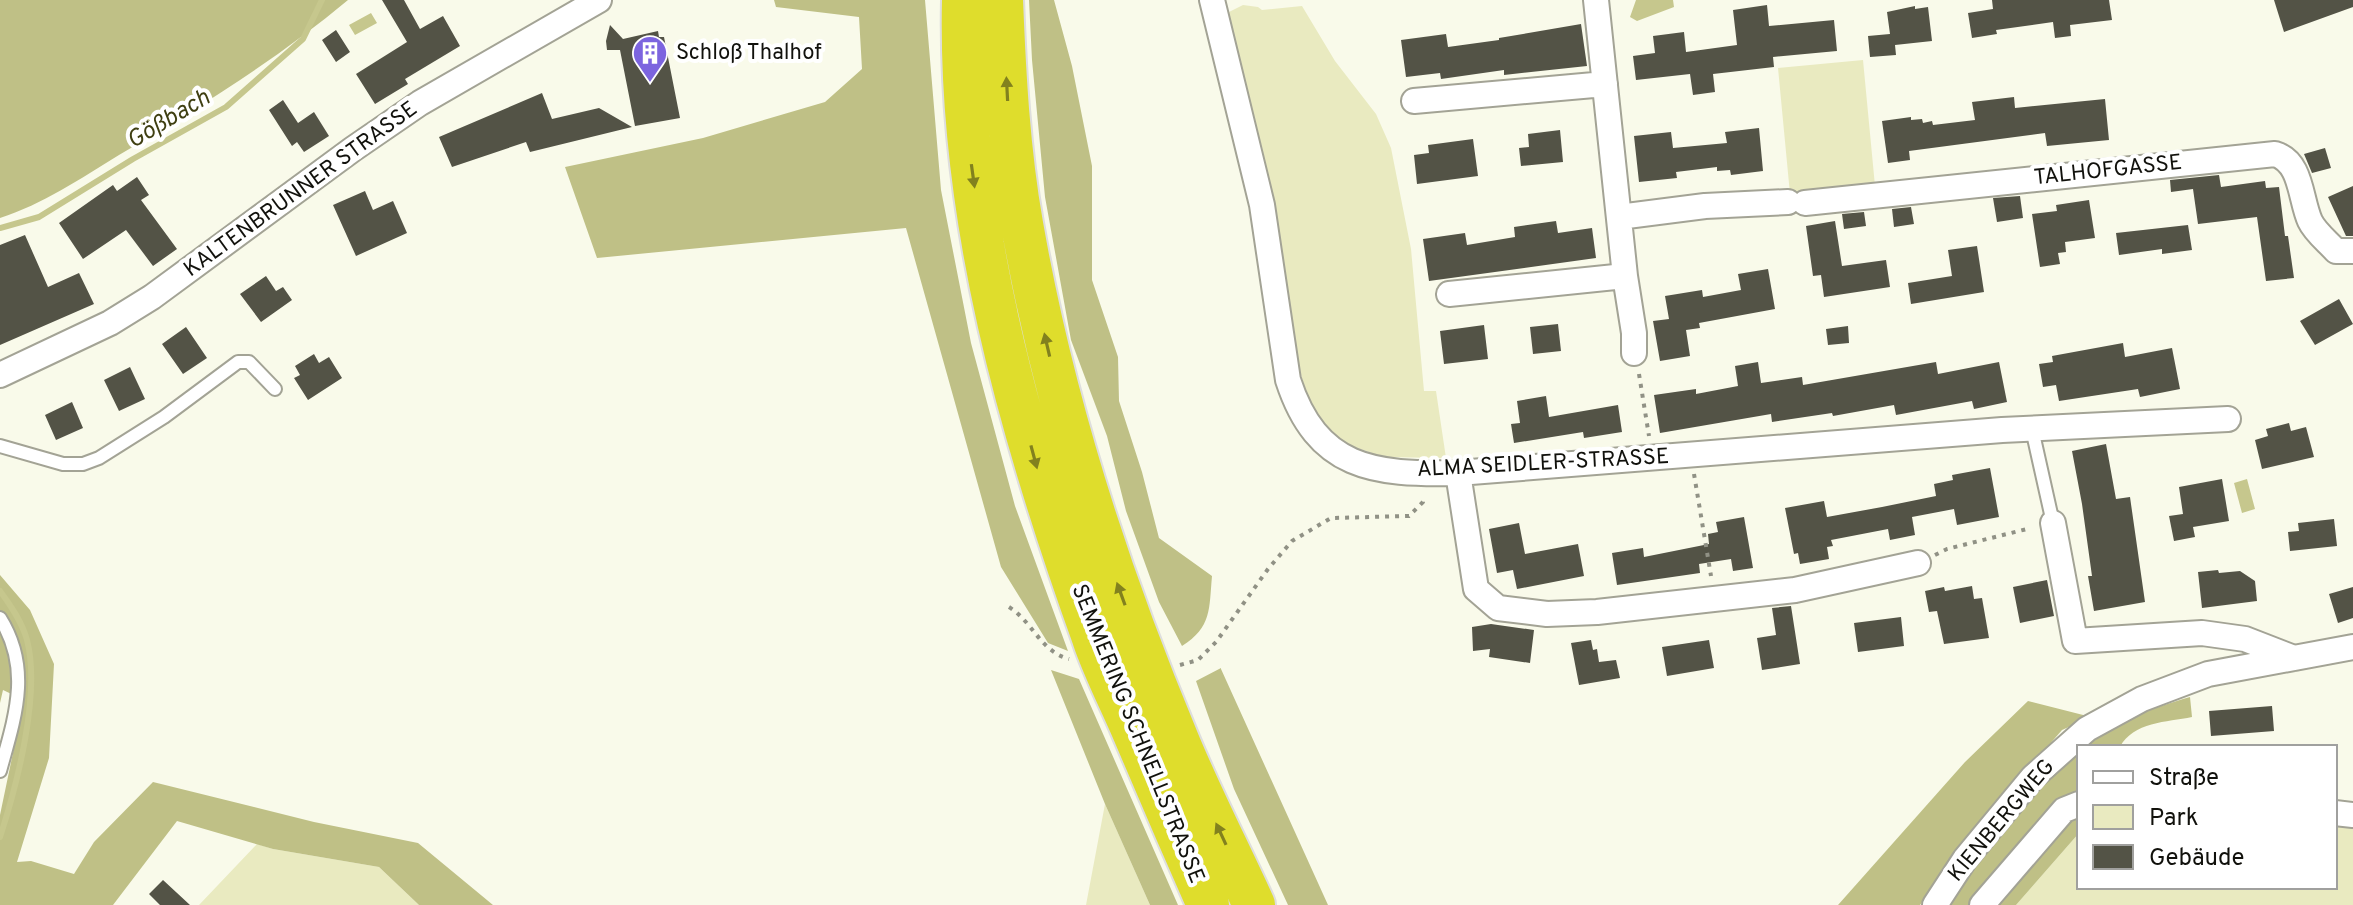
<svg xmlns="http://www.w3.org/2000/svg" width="2353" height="905" viewBox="0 0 2353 905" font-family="Overpass,sans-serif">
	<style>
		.green { fill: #e9eac0 }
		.forest { fill: #bfc086 }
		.water { fill: #c6c78d }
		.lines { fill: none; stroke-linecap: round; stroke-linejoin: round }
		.stream { stroke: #c6c78d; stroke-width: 6 }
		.building { fill: #535346 }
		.lane-casing { stroke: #a3a395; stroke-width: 16 }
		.street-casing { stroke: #a3a395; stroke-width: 28 }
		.highway-casing { stroke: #dededd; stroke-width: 46 }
		.path { stroke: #909185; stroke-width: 4; stroke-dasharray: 4 6; stroke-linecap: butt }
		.lane { stroke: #fff; stroke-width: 12 }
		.street { stroke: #fff; stroke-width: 24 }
		.highway { stroke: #dfdd2c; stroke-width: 42 }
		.oneway { fill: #82811e }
		.labels { text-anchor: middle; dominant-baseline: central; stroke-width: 8; stroke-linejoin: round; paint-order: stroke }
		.poi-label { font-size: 22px; fill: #11110c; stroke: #fff; text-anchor: start }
		.street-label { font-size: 22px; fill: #11110c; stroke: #fff }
		.water-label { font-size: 24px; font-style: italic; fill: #3f3f12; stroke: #fff }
	</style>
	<rect width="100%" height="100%" fill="#f9faea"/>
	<path class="green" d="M1243 5 1258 7 1262 10 1302 6 1335 61 1376 114 1391 148 1411 249 1424 391H1436L1446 458 1383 457 1335 440 1313 414 1294 352 1280 242 1262 147 1234 55 1225 14Z
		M1863 60 1875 186 1790 194 1778 68Z
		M1105 804 1150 905H1086Z
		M2335 821 2353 823V905H2016L2079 833V887H2335Z
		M257 844 273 849 379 867 419 905H199Z"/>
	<path class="forest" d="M0 0H348C276 60 199 108 119 155 80 179 43 204 0 218Z
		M774 0H925L941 190 971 343 1015 506 1068 651 1048 643 1001 567 906 228 597 258 565 167 703 138 825 102 862 69 859 17 776 7Z
		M1029 0H1054L1072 66 1092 166V280L1118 357 1119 401 1142 472 1159 538 1212 576C1209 609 1212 627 1182 646L1159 602 1126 511 1107 436 1071 340 1045 197 1032 60Z
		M0 575 30 610 54 664 49 758 17 862 31 861 74 874 94 842 153 782 314 822 418 843 493 905H419L379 867 273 849 177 821 113 905H0V815L24 700 3 690 0 703Z
		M1221 668V669L1328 905H1288L1234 789 1196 681Z
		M1051 670 1079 679 1178 905H1150L1105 804Z
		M2190 697 2192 717C2167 722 2133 722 2120 747H2085C2114 721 2153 708 2190 697Z
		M2028 701 2091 717 2062 730 1985 819 1920 905H1838L1965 762Z
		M2079 752V833L2016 905H1946L1976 858 2058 770Z"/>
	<path class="water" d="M1636 0H1673L1674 7 1637 21 1630 17Z
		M371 13 377 23 355 35 349 25Z
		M2247 479 2255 509 2242 513 2234 483Z"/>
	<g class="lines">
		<path class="stream" d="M0 228 39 217 133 159 226 107 303 39 322 0
			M0 591C11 606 22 622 27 640 41 693 17 785 0 837"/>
	</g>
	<path class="building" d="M382 0H404L420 29 443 16 460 46 405 79 408 84 375 104 356 74 407 42Z
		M1992 0H2109L2112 20 2070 25 2071 36 2055 38 2053 22 1996 30 1997 34 1972 38 1968 13 1993 9Z
		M2274 0H2353V7L2284 32Z
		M1767 5 1769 26 1834 20 1837 51 1773 57 1774 67 1713 74 1715 92 1693 95 1690 74 1636 80 1633 56 1655 53 1653 36 1684 32 1686 52 1737 45 1733 10Z
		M1915 6V9L1928 7 1932 41 1895 45 1896 55 1870 57 1868 36 1890 34 1887 12Z
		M1581 24 1587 66 1504 75V70L1441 79 1440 73 1406 77 1401 40 1446 34 1448 47 1499 40V38Z
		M610 25 623 39 658 31 659 37H664L680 118 635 126 620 50H607L606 41Z
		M336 30 350 52 336 62 322 40Z
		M542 93 552 119 599 108 632 127 530 152 526 142 452 167 439 137Z
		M2014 97 2015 108 2105 99 2109 140 2047 146 2045 133 1909 151 1910 160 1888 163 1882 121 1911 117V120L1922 119 1923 123 1932 121 1933 125 1975 120 1972 102Z
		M283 100 298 123 314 112 329 136 304 152 297 142 292 146 269 110Z
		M1759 128 1763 171 1731 175 1730 170 1717 171V167L1676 172 1677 178 1639 182 1634 136 1671 132 1673 148 1727 143 1725 132Z
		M1560 130 1563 162 1521 166 1519 148 1529 147 1528 134Z
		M1473 139 1478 176 1417 184 1414 155 1429 153 1428 145Z
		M2325 148 2331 168 2312 173 2304 154Z
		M2219 175 2221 187 2265 181 2266 188 2279 187 2285 236H2288L2294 278 2266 281 2257 217 2198 224 2193 189 2171 192 2170 180Z
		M137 177 149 195 141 200 177 249 153 266 126 230 83 259 59 223 113 185 117 191Z
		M2353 186V236H2346L2328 197Z
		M365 191 373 210 393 201 407 233 356 256 333 205Z
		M2020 196 2023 218 1997 222 1993 198Z
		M2089 200 2095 238 2065 242 2066 252 2058 253 2060 264 2040 267 2032 214 2057 211 2056 205Z
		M1911 207 1914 224 1894 227 1892 209Z
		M1864 212 1866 226 1844 229 1842 214Z
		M1556 221 1558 233 1592 228 1596 258 1429 281 1423 239 1465 233 1467 245 1515 237 1514 227Z
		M1835 221 1842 266 1886 260 1890 287 1824 297 1821 275 1813 276 1806 226Z
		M2188 225 2192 250 2162 254V249L2119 255 2116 233Z
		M25 235 48 287 79 273 94 304 0 345V245Z
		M1977 246 1984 292 1911 304 1908 283 1952 276 1948 250Z
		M1768 269 1775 309 1699 323 1700 328 1686 330 1690 356 1660 361 1653 321 1669 319 1665 296 1702 290 1703 297 1741 290 1738 274Z
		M266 276 276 291 283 287 292 300 261 322 240 294Z
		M2339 299 2353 324 2315 345 2300 321Z
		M1558 324 1561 351 1533 354 1530 327Z
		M1484 325 1488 359 1444 364 1440 331Z
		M1848 326 1849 343 1828 345 1826 329Z
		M186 327 207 358 183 374 162 344Z
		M2123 343 2125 357 2172 348 2180 389 2140 397 2138 389 2059 401 2056 385 2043 387 2039 364 2053 362 2052 356Z
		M314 354 319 363 329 357 342 378 308 400 294 378 300 375 295 366Z
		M1758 362 1761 383 1802 377 1803 385 1936 362 1938 374 1999 362 2007 402 1974 409 1972 401 1896 415 1894 405 1833 416 1832 413 1772 422 1771 414 1660 433 1654 395 1696 389V394L1738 386 1735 366Z
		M130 367 145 399 119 411 104 380Z
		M1546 396 1549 417 1618 405 1622 432 1584 438 1583 432 1514 443 1511 424 1520 423 1517 401Z
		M72 402 83 428 56 440 45 415Z
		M2289 423 2291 431 2306 427 2314 457 2262 469 2255 440 2268 436 2266 429Z
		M2106 444 2116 499 2130 497 2145 602 2094 611 2088 576H2092L2082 504 2072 451Z
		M1990 468 1999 517 1957 525 1954 509 1912 517 1915 535 1890 540 1888 529 1831 540 1833 546 1827 547 1829 559 1800 564 1798 553 1794 554 1785 508 1824 501 1827 517 1882 507 1936 496 1934 484 1953 480 1952 475Z
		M2222 479 2229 521 2193 527 2195 537 2174 541 2169 516 2183 514 2179 487Z
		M1744 517 1753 568 1733 571 1731 559 1699 564 1700 573 1617 585 1612 553 1643 548 1644 557 1709 544 1708 534 1718 532 1716 522Z
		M2334 519 2337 546 2290 551 2288 532 2299 531 2298 523Z
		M1519 523 1525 554 1578 544 1584 576 1517 589 1513 570 1497 573 1489 529Z
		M2218 570 2219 573 2240 571 2255 581 2257 601 2202 608 2198 572Z
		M2047 580 2054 616 2020 623 2013 587Z
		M1972 586 1974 599 1982 598 1989 638 1944 644 1937 611 1929 612 1925 591 1944 587 1945 591Z
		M2353 587V618L2338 623 2329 594Z
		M1791 606 1800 664 1762 670 1757 638 1776 635 1772 608Z
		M1901 617 1904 646 1858 652 1854 623Z
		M1491 624 1534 630 1530 663 1489 657 1490 649 1473 651 1472 627Z
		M1591 640 1593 650 1597 649 1599 662 1616 660 1620 678 1579 685 1571 643Z
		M1709 640 1714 668 1667 676 1662 647Z
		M2272 706 2274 731 2211 736 2209 711Z
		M163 880 190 905H160L149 894Z"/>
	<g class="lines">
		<g class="lane-casing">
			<path id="lane" d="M2032 429 2053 523
				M0 446 63 464H83L99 458 164 417 238 362H249L275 389
				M0 618C32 669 15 717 0 771"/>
		</g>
		<g class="street-casing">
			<path id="street" d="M1212 0 1262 205 1288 380C1317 469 1373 475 1458 473L2002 430 2228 419
				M1596 0 1625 276 1634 333V353
				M1414 101 1605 84
				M1805 203 2275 154C2302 162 2300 199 2310 221 2315 232 2328 242 2336 251H2353
				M1619 217 1705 206 1788 202
				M1449 294 1625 276
				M0 375 110 323 152 297 353 149 420 103 599 0
				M1458 473 1476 589 1498 608 1547 614 1597 612 1795 590 1918 563
				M2053 523 2075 641 2202 633 2245 639 2294 658
				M2335 813 2353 815
				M1935 905 1965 859 2033 777 2087 729 2142 699 2208 674 2353 647
				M1982 905 2064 810 2079 804"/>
		</g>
		<g class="highway-casing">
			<path id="highway" d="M963 0C958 217 1020 435 1093 638 1103 668 1118 697 1131 727 1156 786 1182 846 1208 905
				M1002 0C1005 75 1009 150 1022 224 1053 401 1108 573 1178 740 1201 796 1229 850 1254 905"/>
		</g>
		<path class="path" d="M1639 374 1649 436
			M1694 474 1711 576
			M1935 555 1947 549 2031 528
			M1009 607C1033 622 1040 651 1069 659
			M1180 665 1198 660 1216 642 1268 569 1292 541 1331 518 1409 516 1423 502V496"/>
		<use href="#lane" class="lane"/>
		<use href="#street" class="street"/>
		<use href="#highway" class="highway"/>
	</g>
	<defs><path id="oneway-solid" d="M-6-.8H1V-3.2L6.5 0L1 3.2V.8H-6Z" transform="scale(2)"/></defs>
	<g class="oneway">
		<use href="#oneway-solid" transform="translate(1007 89) rotate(-93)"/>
		<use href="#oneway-solid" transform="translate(973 176) rotate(82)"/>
		<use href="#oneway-solid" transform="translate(1047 345) rotate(-103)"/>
		<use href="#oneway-solid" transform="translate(1034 457) rotate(75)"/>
		<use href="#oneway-solid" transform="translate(1121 594) rotate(-110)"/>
		<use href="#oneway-solid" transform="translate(1221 834) rotate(-115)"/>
	</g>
	<defs>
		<g id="building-pin" transform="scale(1.8)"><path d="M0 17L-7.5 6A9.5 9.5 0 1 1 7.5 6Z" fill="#7c64df" stroke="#fff"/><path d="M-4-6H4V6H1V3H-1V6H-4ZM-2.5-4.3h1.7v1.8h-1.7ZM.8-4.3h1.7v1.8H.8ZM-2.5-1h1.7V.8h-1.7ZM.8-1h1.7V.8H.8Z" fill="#fff"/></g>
	</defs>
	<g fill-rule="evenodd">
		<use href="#building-pin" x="650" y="53"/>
	</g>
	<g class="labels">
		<g class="poi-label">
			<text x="676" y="53">Schloß Thalhof</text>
		</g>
		<g class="street-label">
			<text transform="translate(2108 171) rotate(-6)">TALHOFGASSE</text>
			<text transform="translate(301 190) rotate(-36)">KALTENBRUNNER STRASSE</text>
			<text transform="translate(1543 464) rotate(-3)">ALMA SEIDLER-STRASSE</text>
			<text transform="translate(1137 734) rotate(68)">SEMMERING SCHNELLSTRASSE</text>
			<text transform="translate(2002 821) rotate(-50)">KIENBERGWEG</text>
		</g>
		<g class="water-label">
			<text transform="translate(169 120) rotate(-31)">Gößbach</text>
		</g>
	</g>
	<rect x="2077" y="745" width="260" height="144" fill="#ffffff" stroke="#a0a09e" stroke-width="2"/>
	<rect x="2093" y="771" width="40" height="12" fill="#ffffff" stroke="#a0a09e" stroke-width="2"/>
	<text x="2149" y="785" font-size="24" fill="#11110c">Straße</text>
	<rect x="2093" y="805" width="40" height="24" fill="#e9eac0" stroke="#a0a09e" stroke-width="2"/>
	<text x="2149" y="825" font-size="24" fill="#11110c">Park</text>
	<rect x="2093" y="845" width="40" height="24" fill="#535346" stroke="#a0a09e" stroke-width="2"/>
	<text x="2149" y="865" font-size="24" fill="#11110c">Gebäude</text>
</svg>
